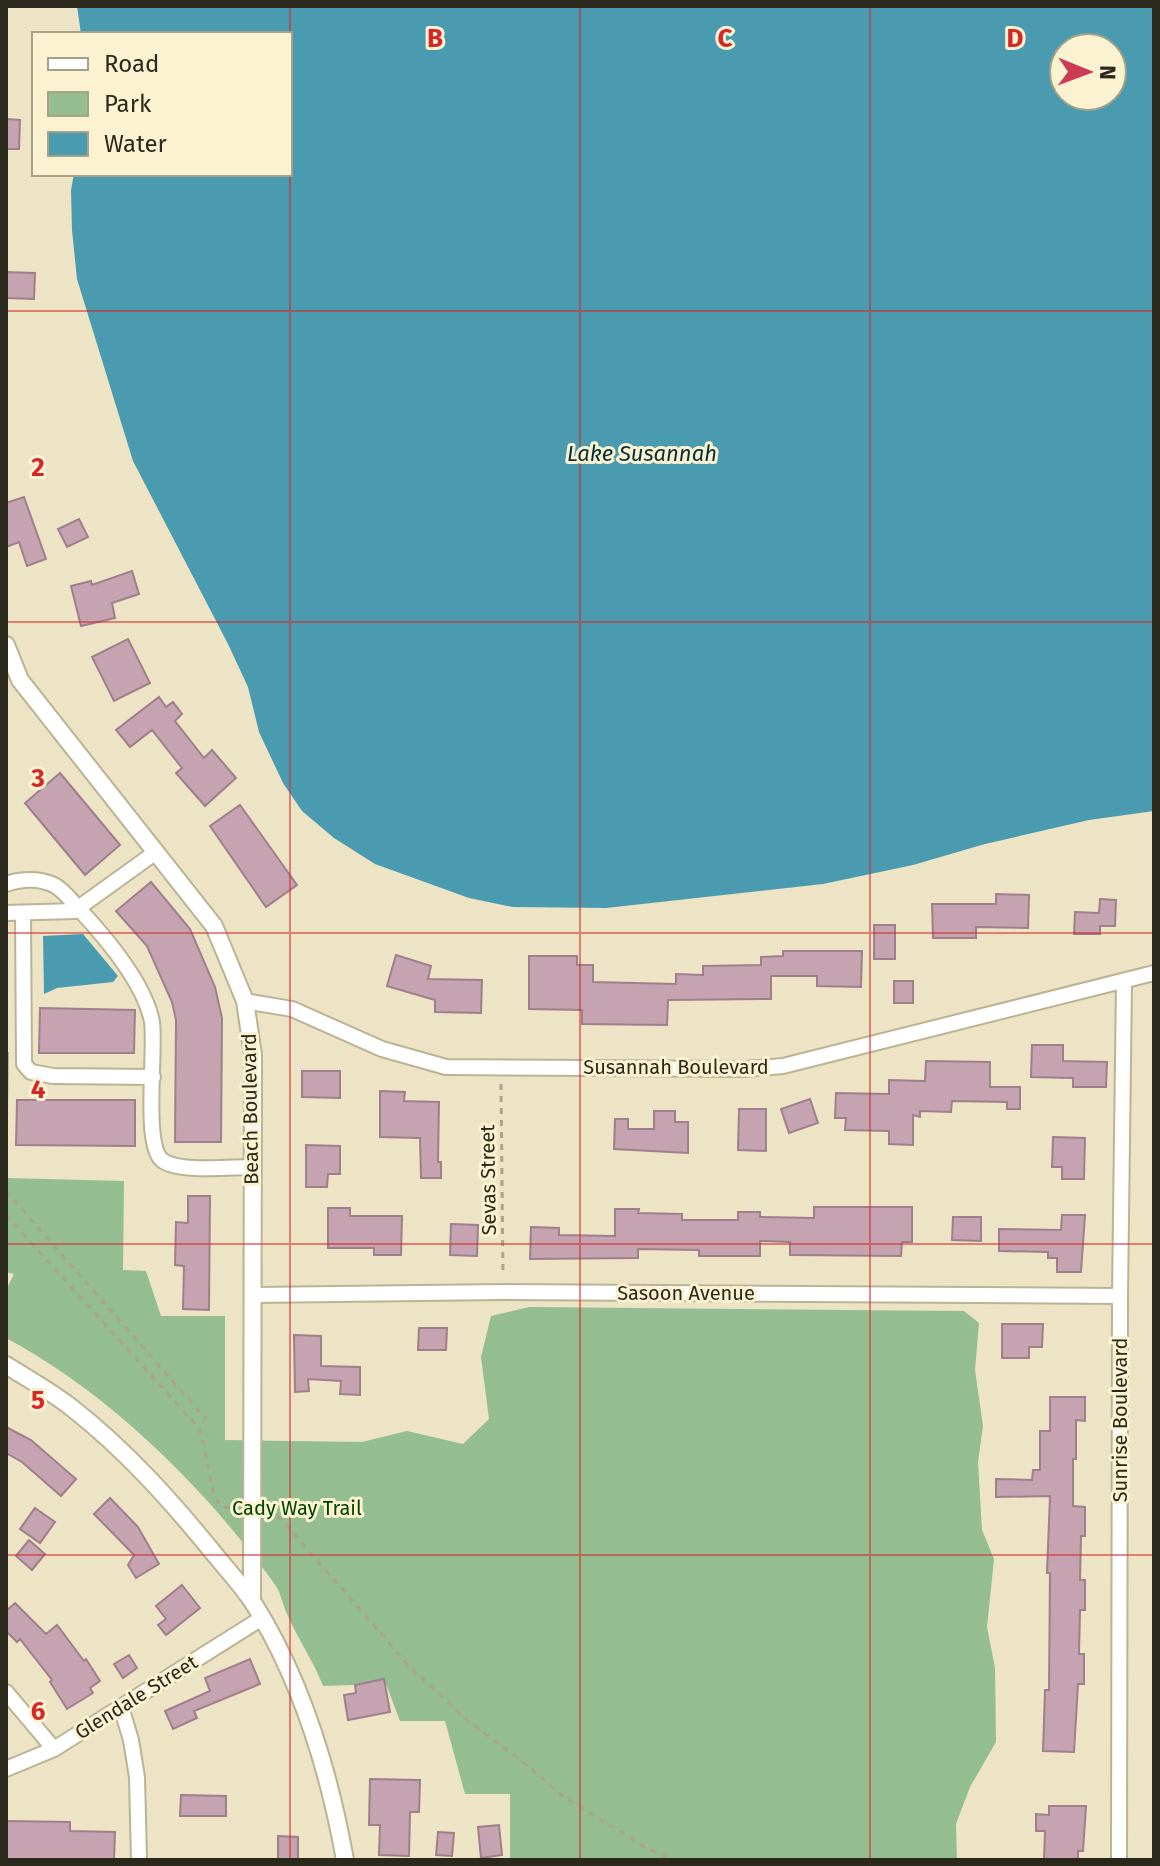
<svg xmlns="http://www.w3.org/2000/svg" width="1160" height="1866" viewBox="0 0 1160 1866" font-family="'Fira Sans',sans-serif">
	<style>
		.green { fill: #95bd92 }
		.water { fill: #4a9baf; fill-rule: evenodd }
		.building { fill: #c5a3b0; stroke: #9f7f8b; stroke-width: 2 }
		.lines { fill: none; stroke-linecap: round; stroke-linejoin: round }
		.minor-casing { stroke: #bab394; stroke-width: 18 }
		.tertiary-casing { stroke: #bab394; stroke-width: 20 }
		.path { stroke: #aaa48b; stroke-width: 3; stroke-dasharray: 6 6; stroke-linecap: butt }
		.minor { stroke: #fff; stroke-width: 14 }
		.tertiary { stroke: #fff; stroke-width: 16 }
		.grid { fill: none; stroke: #d62828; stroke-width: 2; stroke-opacity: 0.55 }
		.labels { text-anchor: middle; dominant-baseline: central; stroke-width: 6; stroke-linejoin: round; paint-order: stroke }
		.street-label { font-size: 20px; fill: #2b281c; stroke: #faf2d1 }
		.park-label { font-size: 20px; fill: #004401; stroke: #faf2d1 }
		.water-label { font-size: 22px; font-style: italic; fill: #062e37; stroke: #faf2d1 }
		.grid-label { font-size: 26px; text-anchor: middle; font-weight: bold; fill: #d62828; stroke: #faf2d1; stroke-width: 6; stroke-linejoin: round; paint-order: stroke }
	</style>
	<rect width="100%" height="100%" fill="#ece4c4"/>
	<path class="green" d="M6 1052H9L7 1178 124 1181 123 1270 146 1271 161 1316H225V1440L362 1442 407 1431 463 1444 489 1419 481 1357 491 1316 529 1307 964 1311 979 1323 975 1370 983 1426 978 1462 982 1530 994 1559 987 1627 995 1668 996 1742 970 1787 956 1824 957 1860H510V1794H465L445 1721H400L386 1684 323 1686C313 1660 298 1639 287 1614 283 1605 281 1594 276 1586 207 1490 111 1394 6 1338V1290L14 1274 6 1272Z"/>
	<path class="water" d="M77 6H1154V811L1089 820 985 844 913 865 823 884 606 908 513 907 469 898 375 864 334 838 302 811 283 783 259 732 248 687 228 644 133 461 77 279 72 230 71 190 74 174H290V34H81ZM1064 48H1112V96H1064Z
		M83 934 118 976 113 982 57 988 44 994 43 936Z"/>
	<path class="building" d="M6 119 20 120 19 149H6Z
		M6 272 35 273 34 299 6 298Z
		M24 497 46 559 27 566 19 542 6 547V503Z
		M79 519 88 537 67 547 58 529Z
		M132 571 139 594 112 603 115 618 81 626 71 586 91 581 92 585Z
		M128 639 150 683 114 701 92 657Z
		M159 697 166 707 173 702 182 714 175 721 204 758 212 750 236 778 205 806 176 773 182 768 152 730 130 747 116 730Z
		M60 773 120 845 85 875 25 803Z
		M240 805 297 885 266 907 210 826Z
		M151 882 190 929 215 987 222 1018 221 1142H175L176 1020 172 1002 147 946 116 911Z
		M996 894 1029 895 1028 928 976 927V938H933L932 904H996Z
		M1100 899 1116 900 1115 926H1100V934H1074L1075 912 1099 913Z
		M874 925H895V959H874Z
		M783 951H862L861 987 817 986V976H771V999L668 1000 667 1025 582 1024V1010L529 1009V956H577V965H593V982L676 984V974L703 975V966L761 965V957L783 956Z
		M396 955 431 966 428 979 482 980 481 1013 435 1012V1000L387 986Z
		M894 981H913V1003H894Z
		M40 1008 135 1010 134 1053H39Z
		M1032 1045H1063V1061L1107 1062 1106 1087H1073V1078L1031 1077Z
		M926 1061 990 1062V1087H1020V1109H1007V1102L952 1101 951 1112 920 1111V1117L913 1115V1145L889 1144V1131L845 1130 846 1118H835L836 1093 889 1094V1080L925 1081Z
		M302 1071H340V1098L302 1097Z
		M380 1091 405 1092 404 1101 439 1102 438 1162H441V1178H421L420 1138 380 1137Z
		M810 1099 818 1123 789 1133 781 1109Z
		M17 1100H135V1146L16 1145Z
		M739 1109H766V1151L738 1150Z
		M654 1111H675V1122H688V1153L614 1149 615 1119H628V1129H654Z
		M1053 1137 1085 1138 1084 1179H1062V1167H1052Z
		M306 1145 340 1146V1174H328L327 1187H306Z
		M188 1196H210L209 1310 183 1309 184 1266 175 1265 176 1222 188 1223Z
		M814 1207H912V1242H902L901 1256 790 1255V1242L760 1241V1256H699V1250L638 1249V1258L530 1259 531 1227 559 1228V1235L615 1236V1209H639L638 1213 682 1214V1220H738V1212H760V1217L814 1218Z
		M328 1208H350V1216H402L401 1255H374V1248H328Z
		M1062 1215H1085L1081 1272H1057V1258H1048V1252L999 1251V1229L1061 1230Z
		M953 1217H981V1241L952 1240Z
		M451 1224 478 1225 477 1256 450 1255Z
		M1002 1324H1043L1042 1347H1029V1358H1002Z
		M419 1328H447L446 1350H418Z
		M294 1335 321 1336V1366L360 1367V1395L340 1394 341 1381 308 1379 309 1391 295 1392Z
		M1050 1397H1085V1421L1076 1420V1459H1073V1506L1085 1507V1536H1081L1080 1580H1085V1610H1080L1079 1654H1084V1684H1078L1074 1752 1043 1751 1045 1690H1049L1050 1573H1047L1050 1496 996 1497V1479L1032 1480 1033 1470H1040V1431H1050Z
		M6 1427 31 1440 76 1479 61 1496 22 1462 6 1453Z
		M110 1498 138 1527 159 1564 136 1578 128 1565 134 1555 94 1514Z
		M35 1508 55 1522 40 1543 20 1529Z
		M29 1540 45 1554 32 1570 16 1556Z
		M182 1585 200 1608 166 1635 158 1625 166 1619 156 1606Z
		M15 1603 46 1634 57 1625 84 1661 86 1659 100 1681 90 1688 93 1693 67 1709 50 1682 52 1680 20 1639 17 1642 6 1631V1611Z
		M129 1655 137 1668 123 1678 114 1664Z
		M250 1659 260 1684 194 1711 197 1718 173 1729 165 1711 210 1691 205 1678Z
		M384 1679 390 1712 348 1720 344 1695 356 1693 355 1685Z
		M370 1779 420 1780 419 1812H410L409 1856 379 1855 380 1825H369Z
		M181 1795 226 1796V1816H180Z
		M1049 1806H1086L1083 1851H1078V1860H1044L1045 1831H1036V1814L1049 1815Z
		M6 1821 70 1822V1831L115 1832 114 1860H6Z
		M499 1825 502 1855 481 1858 478 1827Z
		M438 1832 454 1833 452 1856 436 1855Z
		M278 1836 298 1837V1860H278Z"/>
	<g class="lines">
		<g class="minor-casing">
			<path id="minor" d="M6 884C21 879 39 878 54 885 64 890 72 902 80 910 106 938 145 984 152 1022 156 1050 143 1145 162 1160 178 1173 231 1167 252 1167
				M6 913 74 911 156 852
				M23 913 24 1064 31 1072 53 1076 153 1077
				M245 1001 292 1009 382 1049 446 1067 745 1069 783 1066 1154 973
				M252 1295 503 1292 1120 1296
				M6 1692 54 1749
				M121 1707 131 1740 137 1777 139 1860
				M6 1769 54 1749 262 1618
				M1119 1860 1120 1296 1124 981"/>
		</g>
		<g class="tertiary-casing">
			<path id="tertiary" d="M6 645 20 680 214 926 245 1001 253 1055 252 1601
				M6 1365C28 1379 52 1392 72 1408 126 1450 173 1503 216 1556 229 1572 243 1587 254 1604 302 1681 329 1771 345 1860"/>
		</g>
		<path class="path" d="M501 1084 503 1276
			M6 1191 205 1418 204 1424
			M6 1215 199 1428C207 1446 209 1491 218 1502 223 1508 229 1508 235 1509
			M267 1510 282 1520 410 1667 468 1721 521 1760 561 1795 645 1847 672 1860"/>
		<use href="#minor" class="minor"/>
		<use href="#tertiary" class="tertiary"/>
	</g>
	<path class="grid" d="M290 6V34M580 6V1860M870 6V1860M290 34V174M290 174V1860M6 311H1154M6 622H1154M6 933H1154M6 1244H1154M6 1555H1154"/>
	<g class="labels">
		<g class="street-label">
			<text x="676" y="1067">Susannah Boulevard</text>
			<text transform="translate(250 1109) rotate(-91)">Beach Boulevard</text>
			<text transform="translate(488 1180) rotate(-91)">Sevas Street</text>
			<text x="686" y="1293">Sasoon Avenue</text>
			<text transform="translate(1120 1420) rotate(-90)">Sunrise Boulevard</text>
			<text transform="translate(136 1697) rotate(-32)">Glendale Street</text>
		</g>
		<g class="park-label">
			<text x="297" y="1508">Cady Way Trail</text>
		</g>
		<g class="water-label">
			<text x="642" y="453">Lake Susannah</text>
		</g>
	</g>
	<g class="grid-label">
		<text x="435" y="47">B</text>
		<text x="725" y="47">C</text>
		<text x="1015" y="47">D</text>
		<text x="38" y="476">2</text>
		<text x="38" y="787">3</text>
		<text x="38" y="1098">4</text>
		<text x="38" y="1409">5</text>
		<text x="38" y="1720">6</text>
	</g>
	<rect width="1160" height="1866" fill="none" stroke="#2b281c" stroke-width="16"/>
	<rect x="32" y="32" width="260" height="144" fill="#faf2d1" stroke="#a7a189" stroke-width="2"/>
	<rect x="48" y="58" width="40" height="12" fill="#ffffff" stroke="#a7a189" stroke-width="2"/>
	<text x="104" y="72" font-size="24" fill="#2b281c">Road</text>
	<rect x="48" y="92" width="40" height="24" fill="#95bd92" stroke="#a7a189" stroke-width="2"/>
	<text x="104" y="112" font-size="24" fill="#2b281c">Park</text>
	<rect x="48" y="132" width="40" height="24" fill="#4a9baf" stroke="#a7a189" stroke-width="2"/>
	<text x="104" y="152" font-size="24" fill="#2b281c">Water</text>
	<g transform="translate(1088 72) rotate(91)"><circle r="38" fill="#faf2d1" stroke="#a7a189" stroke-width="2"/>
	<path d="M0-6L14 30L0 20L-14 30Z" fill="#cb3b54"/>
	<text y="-12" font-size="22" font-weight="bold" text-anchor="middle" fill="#2b281c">N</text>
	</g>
</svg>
